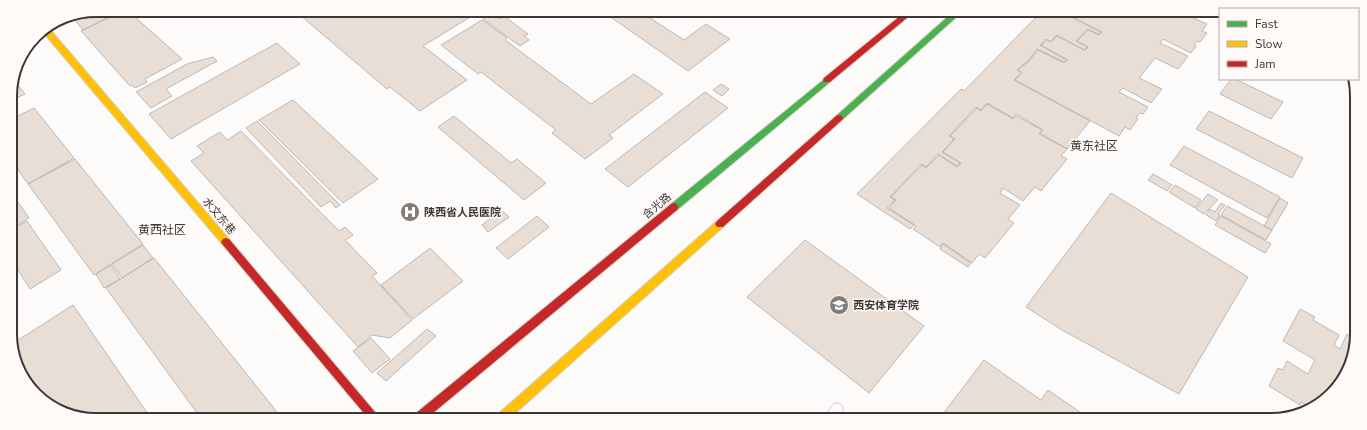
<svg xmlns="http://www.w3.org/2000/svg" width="1367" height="430" viewBox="0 0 1367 430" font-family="'Nunito Sans','Noto Sans SC',sans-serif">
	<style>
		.building { fill: #e9ded6; stroke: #bbb8b6 }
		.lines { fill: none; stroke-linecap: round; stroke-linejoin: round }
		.lane-casing { stroke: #d5d2cf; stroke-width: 2 }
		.fast-casing { stroke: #d5d2cf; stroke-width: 2 }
		.slow-casing { stroke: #d5d2cf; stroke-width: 2 }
		.jam-casing { stroke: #d5d2cf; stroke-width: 2 }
		.lane { fill: #fffefe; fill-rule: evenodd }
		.fast { fill: #4caf50; fill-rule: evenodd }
		.slow { fill: #ffc107; fill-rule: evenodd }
		.jam { fill: #c62828; fill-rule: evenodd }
		.labels { text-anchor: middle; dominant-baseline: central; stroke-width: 3; stroke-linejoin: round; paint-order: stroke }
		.street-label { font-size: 11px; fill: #3c3734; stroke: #fffaf7 }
		.poi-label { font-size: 11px; font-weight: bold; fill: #3c3734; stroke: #fffaf7; text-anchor: start }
		.neighbourhood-label { font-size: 12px; fill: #3c3734; stroke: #fffaf7 }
		.rim { fill: none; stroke: #3c3734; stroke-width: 2 }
	</style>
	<rect width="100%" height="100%" fill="#fdfbf9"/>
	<path class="building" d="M96 10H123L83 30 74 19Z
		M125 10H137L134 16 182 59 145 79 147 82 135 88 132 85 130 86 81 31Z
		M294 10 480 11 423 46 467 80 420 111 390 87 387 89Z
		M602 11H660L650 18 684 40 706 24 730 39 688 71Z
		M1041 12H1078L1073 18 1101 32 1098 34 1087 29 1076 41 1087 47 1084 50 1056 35 1051 42 1046 39 1040 45 1066 60 1064 62 1037 49 1029 60 1017 70 1021 72 1014 80 1090 121 1067 149 1040 133 1043 130 1016 114 1013 118 987 103 981 110 976 107 949 136 954 139 942 152 960 163 957 166 938 154 926 167 921 164 890 197 895 200 887 208 914 225 910 229 857 194 961 89 964 91Z
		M1079 12 1098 13 1107 17 1109 14 1107 13H1182L1207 24 1202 31 1207 33 1200 42 1197 41 1194 45 1196 46 1191 53 1163 39 1160 43 1188 56 1178 69 1155 58 1139 78 1162 89 1151 103 1123 88 1119 92 1148 107 1143 114 1140 113 1136 118 1138 119 1130 130 1125 127 1119 136 1015 80 1022 73 1018 70 1029 61 1038 50 1064 63 1068 60 1041 45 1047 40 1051 42 1057 36 1085 50 1088 47 1077 41 1088 30 1099 35 1102 32 1074 18Z
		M492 13 499 19 504 16 528 34 524 36 529 40 520 46 483 19Z
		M482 20 507 38 505 40 591 104 634 74 663 94 609 135 613 138 585 159 552 133 556 130 481 72 478 74 441 45Z
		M277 43 300 64 171 139 149 114Z
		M213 57 217 61 166 89 172 96 151 108 136 92 187 64Z
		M13 79 25 94 10 101V91Z
		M1231 79H1235L1283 102 1271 119 1220 94Z
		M721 84 729 89 722 96 713 90Z
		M705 92 728 108 628 187 605 169Z
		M293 100 378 179 343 203 259 120Z
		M987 104 1013 119 1016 116 1042 130 1039 134 1067 149 1061 156 1067 159 1041 191 1035 187 1023 201 1003 188 1000 193 1020 205 1008 219 1014 223 985 258 979 254 972 263 943 243 940 247 913 229 916 226 889 208 896 200 891 197 922 165 926 168 939 155 957 167 961 163 943 152 955 139 950 136 977 108 981 111Z
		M34 108 74 158 28 184 11 160 10 120Z
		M1209 111 1303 158 1292 178 1196 129Z
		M454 116 511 163 517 159 546 183 524 200 438 127Z
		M257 121 340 205 336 208 330 201 321 207 246 128Z
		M241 131 339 231 345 227 353 235 345 240 377 273 372 276 412 320 390 338 372 335 358 347 191 161 204 153 197 146 220 132 227 140Z
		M1184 146 1280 197 1267 218 1170 165Z
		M75 159 143 244 94 275 28 184Z
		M1153 174 1172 185 1167 191 1148 180Z
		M1175 185 1201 200 1195 208 1169 192Z
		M11 192 29 218 11 229Z
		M1111 193 1248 277 1179 394 1062 330 1026 307Z
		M1208 194 1218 200 1204 214 1196 209Z
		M1280 198 1288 203 1272 230 1264 226Z
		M1221 203 1225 205 1218 214 1220 215 1216 221 1206 215 1210 209 1215 212Z
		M1227 206 1272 230 1266 240 1221 215Z
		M501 210 509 217 488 232 482 225Z
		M537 216 549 227 508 259 496 248Z
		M1221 216 1271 244 1265 253 1215 225Z
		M27 221 61 270 30 289 11 259V230Z
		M805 240 924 326 869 393 747 297Z
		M943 244 971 263 968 267 940 249Z
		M143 245 153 258 122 278 112 264Z
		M430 248 463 281 413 319 381 285Z
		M154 258 281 417H200L106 288Z
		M111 265 120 279 104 288 96 274Z
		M73 305 150 417H74L32 391 12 350V344Z
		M1300 309 1315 317 1313 320 1339 335 1334 345 1340 349 1347 334 1354 338V356L1323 402 1310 407 1301 402 1300 405 1269 386 1278 368 1283 370 1287 361 1308 374 1315 360 1283 341Z
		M427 329 436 336 386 381 377 373Z
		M371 338 390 359 372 373 353 351Z
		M984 360 1041 400 1048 390 1090 419H939Z"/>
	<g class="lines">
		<g class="lane-casing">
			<path id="lane" d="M837 403 841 405 843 409 837 419H823L833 405Z"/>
		</g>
		<g class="fast-casing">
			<path id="fast" d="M953 12H962L842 120H836L835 118 836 116Z
				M827 77 831 80 830 82 677 210H671L670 207 671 204Z"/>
		</g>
		<g class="slow-casing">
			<path id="slow" d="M48 27 229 239 231 242 229 245 226 246 223 245 42 31Z
				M720 220 723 221 725 224 723 227 510 418H497L498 414 717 221Z"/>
		</g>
		<g class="jam-casing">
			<path id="jam" d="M905 12H914L830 82H824L823 80 824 78Z
				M839 115 842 116 843 118 842 120 723 227H717L715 224 717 221 836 116Z
				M674 203 677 204 678 207 677 210 427 418H414L415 414 671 204Z
				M226 238 229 239 380 418H368L223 245 221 242 223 239Z"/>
		</g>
		<use href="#lane" class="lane"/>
		<use href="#fast" class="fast"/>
		<use href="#slow" class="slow"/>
		<use href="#jam" class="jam"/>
	</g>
	<defs>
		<g id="hospital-disc" transform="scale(1)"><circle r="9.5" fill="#807c79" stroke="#fffaf7"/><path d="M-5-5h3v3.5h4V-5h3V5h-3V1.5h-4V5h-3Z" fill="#fff"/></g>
		<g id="university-disc" transform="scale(1)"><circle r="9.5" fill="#807c79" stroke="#fffaf7"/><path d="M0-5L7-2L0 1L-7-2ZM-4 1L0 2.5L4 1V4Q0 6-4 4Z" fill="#fff"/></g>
	</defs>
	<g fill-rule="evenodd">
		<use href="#hospital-disc" x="410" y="212"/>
		<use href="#university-disc" x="839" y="305"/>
	</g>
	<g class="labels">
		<g class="street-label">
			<text transform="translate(657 206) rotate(-40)">含光路</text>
			<text transform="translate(219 216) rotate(50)">水文东巷</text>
		</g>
		<g class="poi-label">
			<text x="424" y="212">陕西省人民医院</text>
			<text x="853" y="305">西安体育学院</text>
		</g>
		<g class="neighbourhood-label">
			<text x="1094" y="146">黄东社区</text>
			<text x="162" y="230">黄西社区</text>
		</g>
	</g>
	<path d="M0 0H1367V430H0ZM96 17H1271A79 79 0 0 1 1350 96V334A79 79 0 0 1 1271 413H96A79 79 0 0 1 17 334V96A79 79 0 0 1 96 17Z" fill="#fffaf7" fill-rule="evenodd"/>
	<path class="rim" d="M96 17H1271A79 79 0 0 1 1350 96V334A79 79 0 0 1 1271 413H96A79 79 0 0 1 17 334V96A79 79 0 0 1 96 17Z"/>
	<rect x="1219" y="8" width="140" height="72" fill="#fffaf7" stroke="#b1aca9"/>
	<rect x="1227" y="21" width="20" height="6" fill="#4caf50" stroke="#b1aca9"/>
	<text x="1255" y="28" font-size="12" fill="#3c3734">Fast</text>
	<rect x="1227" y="41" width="20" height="6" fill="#ffc107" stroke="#b1aca9"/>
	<text x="1255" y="48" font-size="12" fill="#3c3734">Slow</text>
	<rect x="1227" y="61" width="20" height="6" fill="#c62828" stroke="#b1aca9"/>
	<text x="1255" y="68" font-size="12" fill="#3c3734">Jam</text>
</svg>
